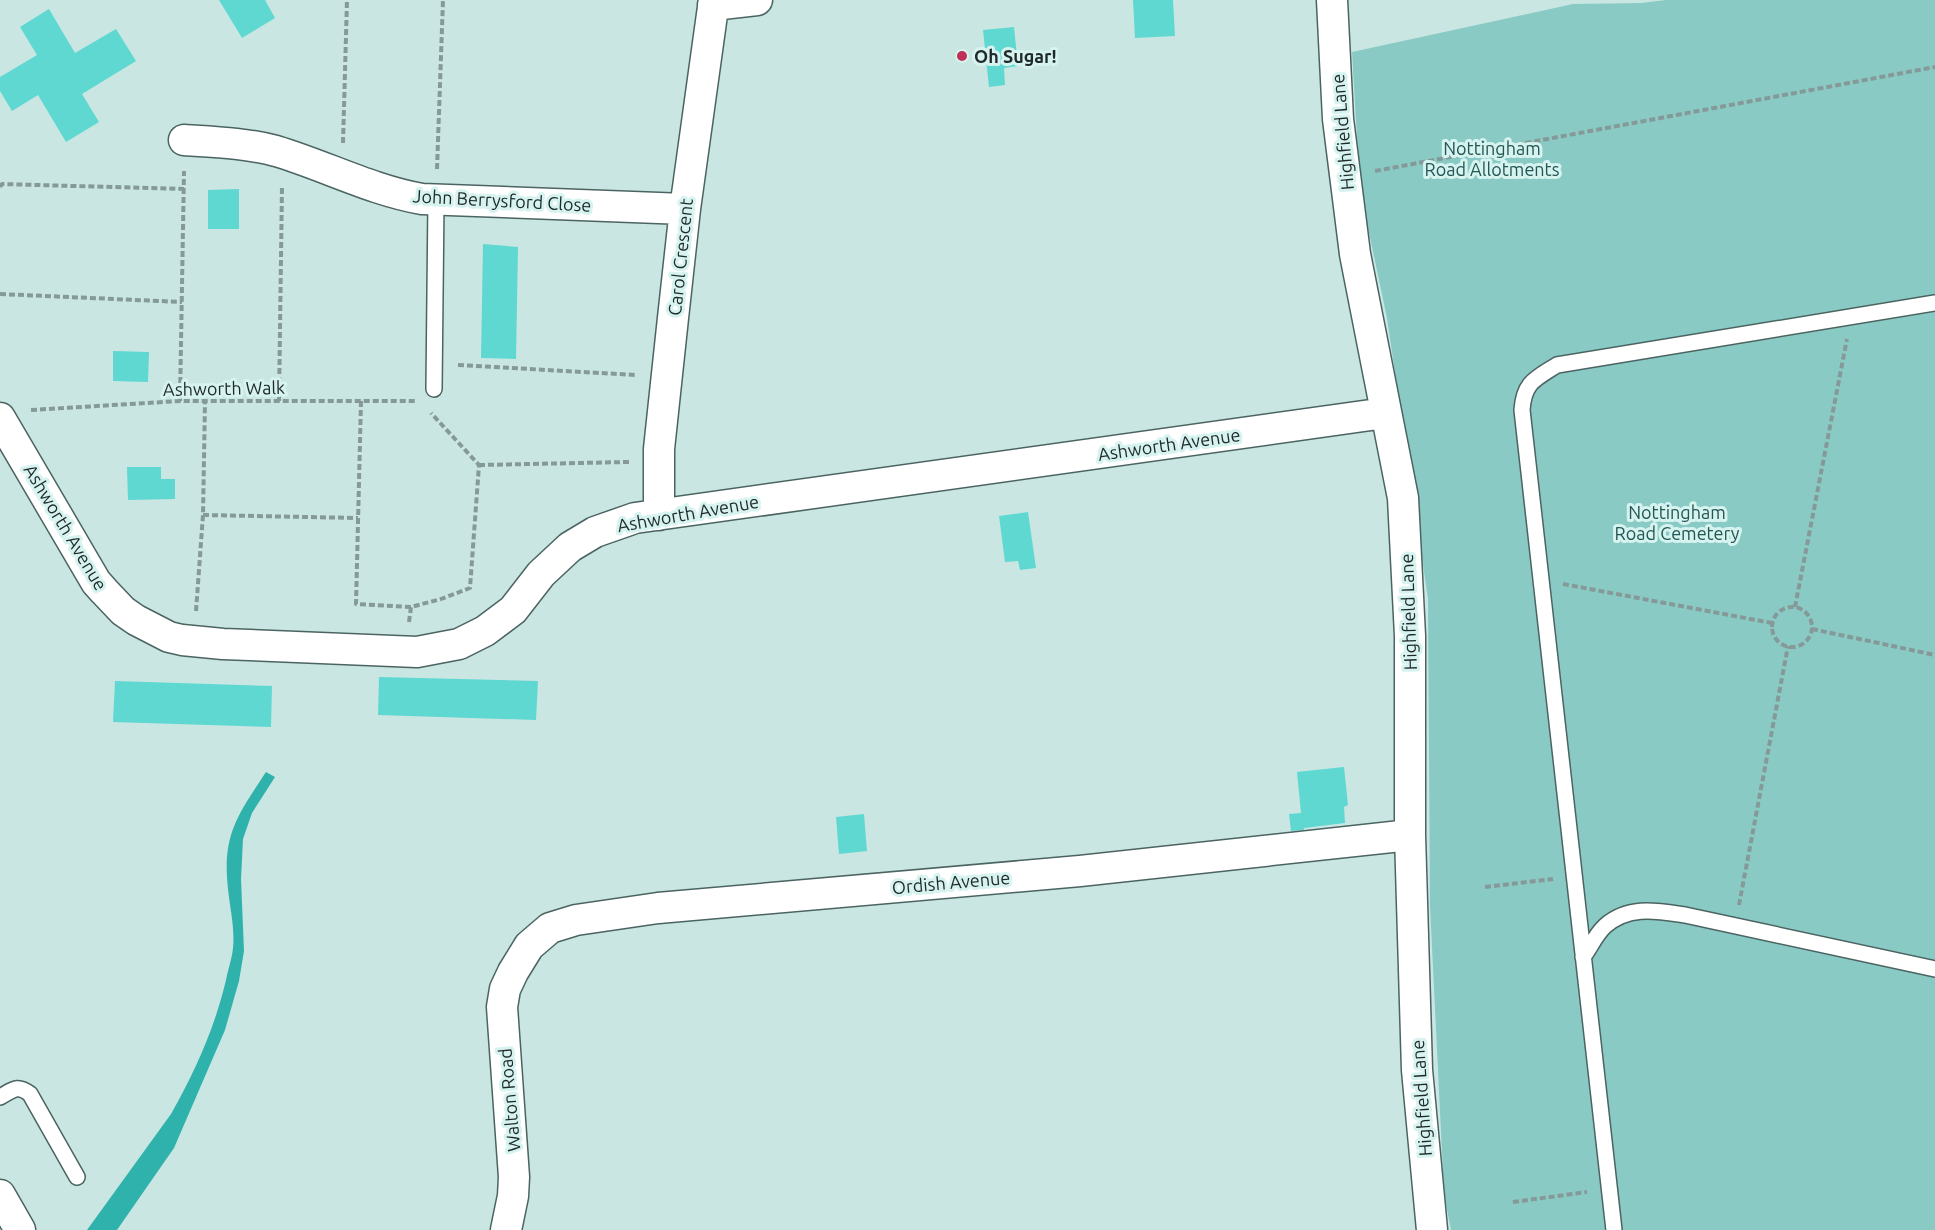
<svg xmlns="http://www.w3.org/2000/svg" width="1935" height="1230" viewBox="0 0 1935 1230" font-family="Ubuntu,sans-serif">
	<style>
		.green { fill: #8acac5 }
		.water { fill: #2fb2ac }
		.building { fill: #5ed8d1 }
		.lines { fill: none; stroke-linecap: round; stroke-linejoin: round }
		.service-casing { stroke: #4b6462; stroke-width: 18 }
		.minor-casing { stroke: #4b6462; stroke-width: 33 }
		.path { stroke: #859a98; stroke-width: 4; stroke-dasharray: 6 3; stroke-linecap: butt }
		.service { stroke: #fff; stroke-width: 15 }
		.minor { stroke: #fff; stroke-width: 30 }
		.poi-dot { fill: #bf2f56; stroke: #d6f3f0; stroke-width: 2 }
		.labels { text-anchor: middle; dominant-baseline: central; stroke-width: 6; stroke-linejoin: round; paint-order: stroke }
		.poi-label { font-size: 18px; font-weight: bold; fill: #1f2929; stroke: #d6f3f0; text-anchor: start }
		.street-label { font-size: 18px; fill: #1f2929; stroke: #d6f3f0 }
		.park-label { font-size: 18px; fill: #235754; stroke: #d6f3f0 }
	</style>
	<rect width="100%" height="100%" fill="#c9e6e3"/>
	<path class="green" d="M1666 0H1935V1230H1451L1444 1194 1430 906 1428 599 1387 318 1360 190 1352 52 1573 4 1641 3Z"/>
	<path class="water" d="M266 772 275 777 252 813 243 839 241 879 244 951 239 981 225 1030 174 1148 117 1230H87L171 1114C195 1072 215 1027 226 980 228 969 232 959 233 948 235 929 230 908 228 889 222 835 237 816 266 772Z"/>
	<path class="building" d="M219 0H265L275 18 242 38Z
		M1133 0H1173L1175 36 1135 38Z
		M49 9 75 53 116 29 136 61 82 94 99 122 66 142 38 95 12 111 0 91V77L37 55 20 27Z
		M1014 27 1018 66 1004 68 1005 85 989 87 983 30Z
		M239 189V229H208V190Z
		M483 244 518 247 516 359 481 358Z
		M113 351 149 352 148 382 113 381Z
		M127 467H161V479H175V499L128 500Z
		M1028 512 1036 568 1020 570 1018 561 1005 562 999 516Z
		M379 677 538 681 536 720 378 715Z
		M115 681 272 686 271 727 113 722Z
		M1344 767 1348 805 1344 807 1345 823 1304 828V830L1291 831 1289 814 1301 813 1297 772Z
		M864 814 867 851 839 854 836 817Z"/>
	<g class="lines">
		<g class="service-casing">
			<path id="service" d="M434 389 436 200
				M1583 957C1590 948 1596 934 1605 926 1629 905 1657 911 1685 915L1935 969
				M0 1097C13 1090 17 1084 30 1094L77 1177
				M1614 1230 1522 410C1524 382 1535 379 1557 365L1935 303"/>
		</g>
		<g class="minor-casing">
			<path id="minor" d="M1332 0 1338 119 1355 254 1403 498 1410 636V835L1417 1070 1432 1230
				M713 5 757 0
				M184 140C215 142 246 143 276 151 326 166 371 190 422 199L685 209
				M0 418 96 582 104 591 123 611 136 620 169 637 182 640 223 644 417 652 459 644 485 631 513 610 541 574 570 547 595 532 635 518 1385 413
				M659 515V449L673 318 685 209 714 0
				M0 1195 20 1230
				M506 1230 513 1196 514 1177 502 1007 505 989 513 972 529 946 550 928 576 920 658 908 1080 871 1410 835"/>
		</g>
		<path class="path" d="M343 143 347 0
			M437 169 443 0
			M1375 171 1935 67
			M0 187 2 184 184 189
			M0 294 182 302
			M458 365 636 375
			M180 401 184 171
			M279 401 282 186
			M361 401 356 604 411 607
			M31 410 180 401H416
			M479 465 629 462
			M203 515 358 518
			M1563 584 1772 623
			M1795 607 1847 339
			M1772 627a20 20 0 1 1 40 0a20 20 0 1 1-40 0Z
			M196 611 203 515 205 401
			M409 622 411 607 441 599 470 588 479 465 431 413
			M1812 629 1935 655
			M1485 887 1553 879
			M1739 905 1788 646
			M1513 1202 1587 1192"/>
		<use href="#service" class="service"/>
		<use href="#minor" class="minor"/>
	</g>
	<circle class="poi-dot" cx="962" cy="56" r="6"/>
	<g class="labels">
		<g class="poi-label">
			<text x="974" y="56">Oh Sugar!</text>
		</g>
		<g class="street-label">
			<text transform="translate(1342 132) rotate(-95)">Highfield Lane</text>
			<text transform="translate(502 200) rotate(3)">John Berrysford Close</text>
			<text transform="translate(680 257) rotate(-84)">Carol Crescent</text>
			<text transform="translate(224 388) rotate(-1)">Ashworth Walk</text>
			<text transform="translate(1169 444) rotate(-8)">Ashworth Avenue</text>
			<text transform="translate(688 513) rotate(-10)">Ashworth Avenue</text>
			<text transform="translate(66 527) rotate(59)">Ashworth Avenue</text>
			<text transform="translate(1408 612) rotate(-92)">Highfield Lane</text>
			<text transform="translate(951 882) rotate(-5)">Ordish Avenue</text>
			<text transform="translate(1421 1098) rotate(-94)">Highfield Lane</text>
			<text transform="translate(509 1100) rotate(-95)">Walton Road</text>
		</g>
		<g class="park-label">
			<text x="1492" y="148">Nottingham<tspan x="1492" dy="21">Road Allotments</tspan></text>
			<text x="1677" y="512">Nottingham<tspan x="1677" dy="21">Road Cemetery</tspan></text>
		</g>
	</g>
</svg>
